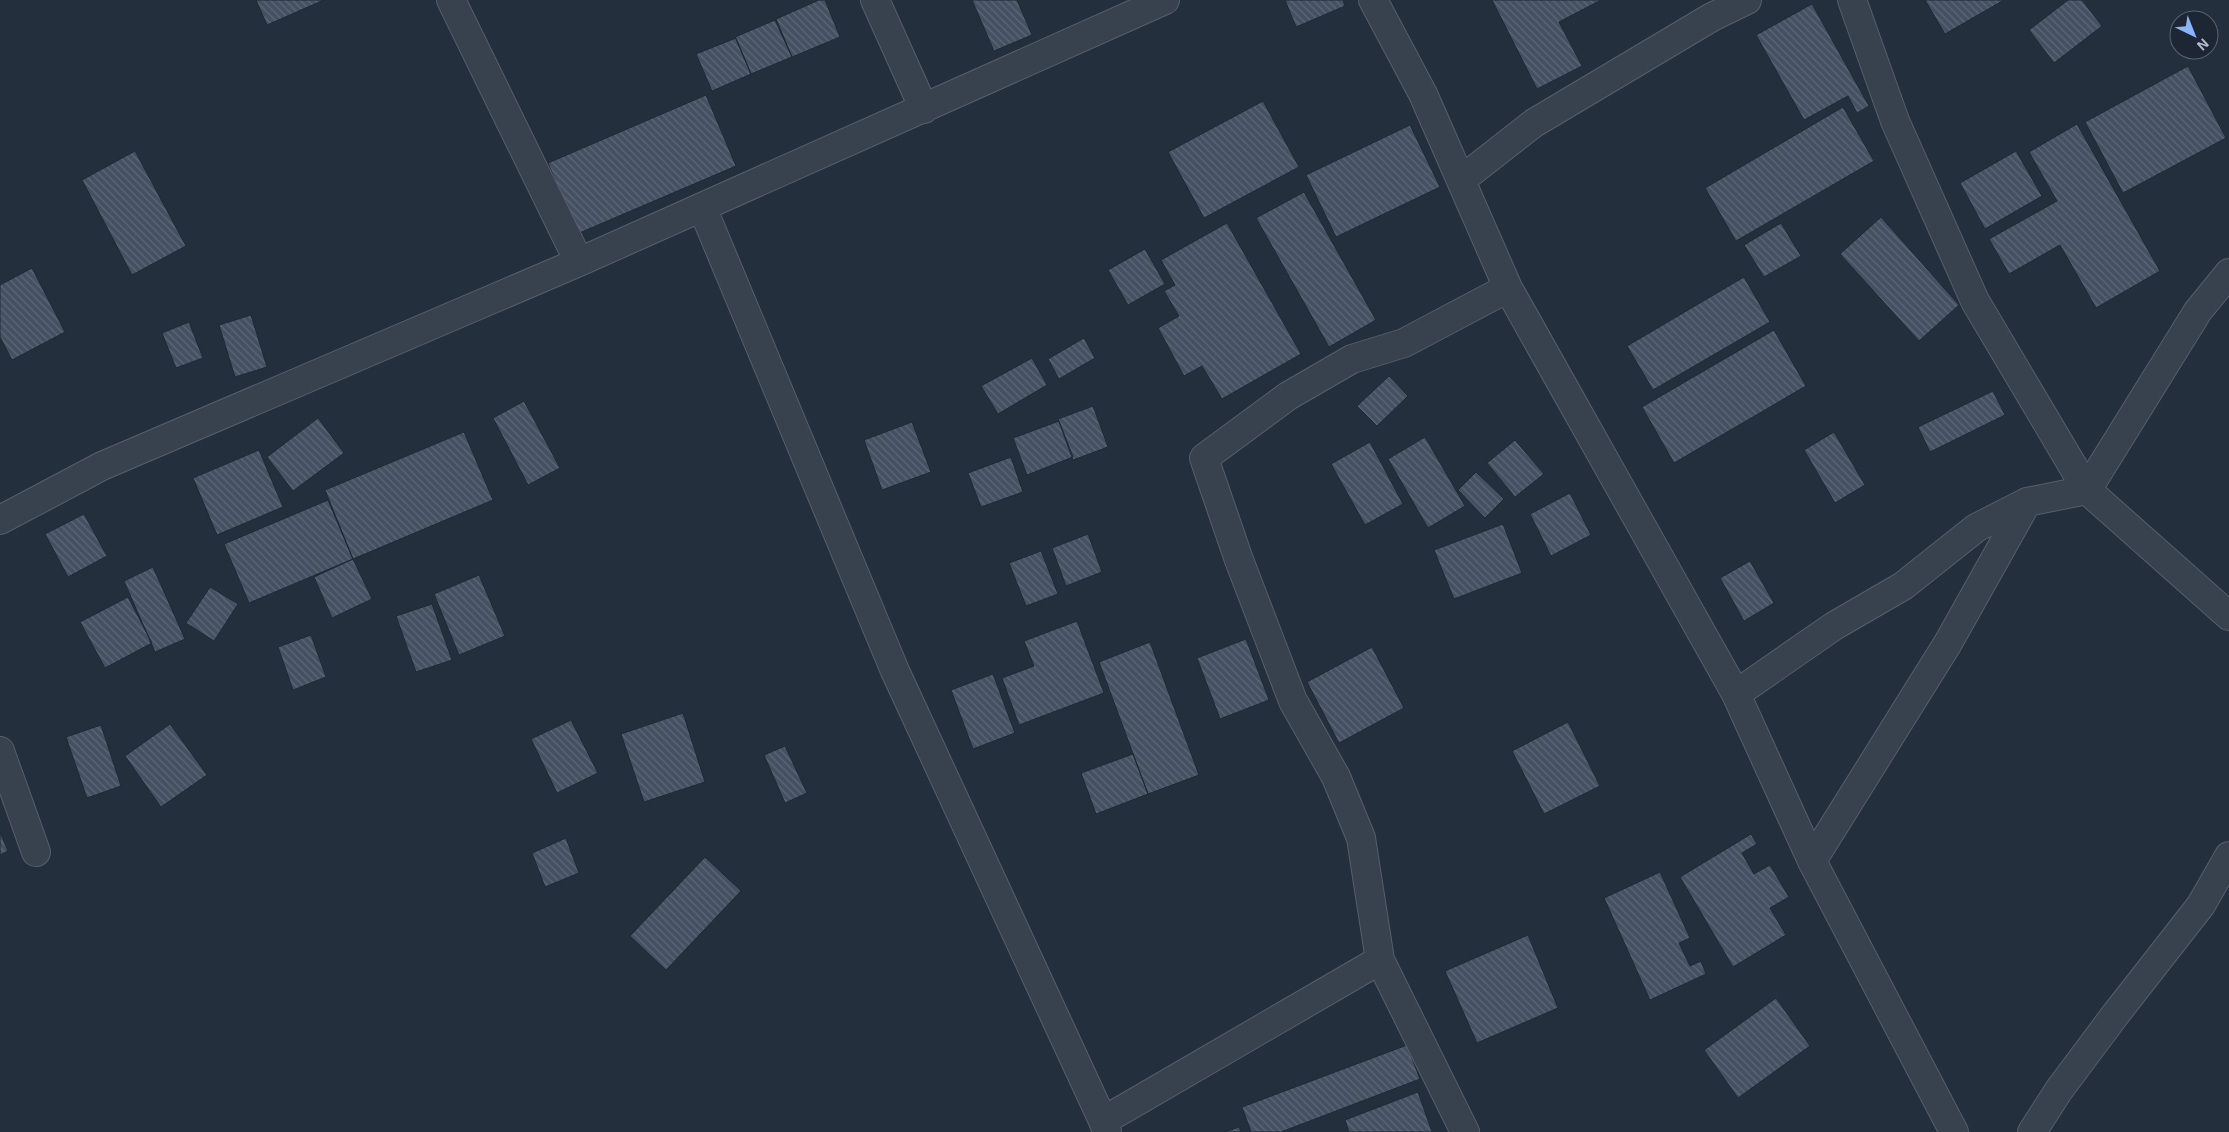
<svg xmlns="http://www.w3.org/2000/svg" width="2229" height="1132" viewBox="0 0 2229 1132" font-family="'Exo 2',sans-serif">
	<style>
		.building { fill: url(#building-back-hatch); stroke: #1f2835 }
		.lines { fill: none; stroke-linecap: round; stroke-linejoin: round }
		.minor-casing { stroke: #565f6c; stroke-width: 30 }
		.minor { stroke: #38414e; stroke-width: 28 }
	</style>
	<defs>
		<pattern id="building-back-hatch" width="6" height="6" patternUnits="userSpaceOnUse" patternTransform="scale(1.25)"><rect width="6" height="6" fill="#455162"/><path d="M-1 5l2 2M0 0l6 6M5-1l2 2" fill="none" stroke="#5d6877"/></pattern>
	</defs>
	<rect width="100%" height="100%" fill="#242f3e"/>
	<path class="building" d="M256 0H324L267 25Z
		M819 0H825L840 37 792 57 776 19Z
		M972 0H1017L1032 35 994 51Z
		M1285 0H1343L1345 6 1296 27Z
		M1492 0H1601L1559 22 1582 66 1537 89Z
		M1925 0H2004L1945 34Z
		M2068 0H2082L2102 26 2054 63 2029 30Z
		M1812 4 1869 106 1857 113 1848 96 1804 120 1756 35Z
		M775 20 792 57 751 74 735 37Z
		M736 38 751 74 712 91 696 54Z
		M2188 66 2226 138 2123 193 2085 122Z
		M706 95 736 166 577 234 548 163Z
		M1263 101 1299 167 1204 218 1168 152Z
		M1843 107 1874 161 1736 241 1705 188Z
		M2077 124 2160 271 2096 308 2060 245 2009 274 1989 239 2057 201 2029 152Z
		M1410 125 1440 187 1336 237 1306 175Z
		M135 151 186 246 132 275 82 180Z
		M2016 151 2042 196 1985 229 1960 183Z
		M1304 192 1376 320 1329 347 1256 218Z
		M1881 217 1959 305 1919 341 1840 254Z
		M1227 223 1301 354 1222 399 1202 366 1184 376 1158 328 1179 316 1164 291 1175 285 1161 260Z
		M1781 223 1801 256 1764 277 1744 245Z
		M1145 249 1165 284 1128 305 1108 270Z
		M32 268 65 332 12 360 0 337V285Z
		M1744 277 1770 322 1653 390 1627 346Z
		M251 315 267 367 235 377 219 325Z
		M189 322 203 358 176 368 162 333Z
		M1774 330 1806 386 1674 463 1642 407Z
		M1084 338 1095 358 1059 379 1048 359Z
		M1032 358 1047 385 998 414 981 386Z
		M1389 376 1408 396 1377 426 1357 406Z
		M1993 391 2005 415 1930 452 1918 427Z
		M524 401 560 468 528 485 493 418Z
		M1093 406 1108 447 1073 460 1058 419Z
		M318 418 344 453 293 491 267 457Z
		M1059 421 1073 457 1027 475 1013 438Z
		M912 422 931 472 882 490 864 440Z
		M464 432 493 500 353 559 325 490Z
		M1834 432 1865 485 1835 503 1804 450Z
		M1425 437 1465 506 1428 528 1388 459Z
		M1515 440 1544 474 1515 497 1487 463Z
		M1370 442 1403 504 1365 525 1331 464Z
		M259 450 283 507 217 535 193 478Z
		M1011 457 1023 492 981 507 968 473Z
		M1476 472 1504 499 1485 518 1458 490Z
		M1570 493 1591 535 1551 556 1530 514Z
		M328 500 353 559 249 603 224 544Z
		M84 514 107 556 68 577 45 534Z
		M1503 524 1522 573 1454 599 1434 550Z
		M1088 534 1102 572 1066 586 1052 548Z
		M1041 551 1058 594 1026 606 1009 563Z
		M353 559 372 599 332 618 314 577Z
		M1750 561 1774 603 1744 621 1720 578Z
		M153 567 185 639 155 652 124 581Z
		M479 575 505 636 459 655 434 594Z
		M210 587 238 604 214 641 186 623Z
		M128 597 152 643 105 668 80 622Z
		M432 604 452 660 416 672 396 616Z
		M1077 621 1104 693 1019 725 1002 678 1034 666 1024 641Z
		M311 635 326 677 293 690 278 647Z
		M1246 639 1269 700 1220 719 1197 658Z
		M1150 642 1199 775 1148 794 1099 662Z
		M1372 647 1404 708 1339 743 1307 682Z
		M993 674 1015 733 973 749 951 690Z
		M683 713 705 782 644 802 621 734Z
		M571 720 598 773 557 793 531 739Z
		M1568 722 1600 786 1544 814 1512 751Z
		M170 724 207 775 161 807 125 756Z
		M101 725 121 786 87 798 66 737Z
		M785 746 807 793 785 803 764 755Z
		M1133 754 1148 794 1096 814 1081 773Z
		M0 832 8 851 0 855Z
		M1751 834 1757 844 1742 853 1754 874 1770 865 1789 897 1770 908 1786 935 1733 967 1680 877Z
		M566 838 579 873 545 887 532 853Z
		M705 857 741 891 666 970 630 936Z
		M1660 872 1690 938 1679 943 1690 966 1701 961 1706 974 1650 1000 1604 898Z
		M1528 935 1558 1008 1477 1043 1445 971Z
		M1776 998 1810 1046 1738 1098 1704 1050Z
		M1407 1045 1420 1079 1281 1132H1251L1242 1107Z
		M1418 1092 1432 1132H1349L1345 1120Z
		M1239 1127 1241 1132H1225Z"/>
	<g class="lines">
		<g class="minor-casing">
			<path id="minor" d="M451 0 579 262
				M875 0 924 109
				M1373 0 1423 94 1508 288 1736 694 1812 861 1954 1132
				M1852 0 1895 121 1975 301 2087 490 2229 616
				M1461 180 1534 123 1712 17 1747 0
				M702 207 895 671 1103 1121
				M0 520 102 466 579 262 1165 0
				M1736 694 1834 626 1903 586 1976 528 2027 502 2087 490 2198 311 2229 273
				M0 751 36 852
				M1812 861 1948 643 2027 502
				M1107 1132 1103 1121 1380 960
				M1465 1132 1380 960 1361 838 1336 777 1293 701 1239 560 1204 458 1288 396 1352 359 1404 343 1508 288
				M2032 1132 2059 1090 2115 1015 2201 905 2229 856"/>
		</g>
		<use href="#minor" class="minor"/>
	</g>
	<g transform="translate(2194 35) rotate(137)"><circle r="24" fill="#1d2633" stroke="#59626f"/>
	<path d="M0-4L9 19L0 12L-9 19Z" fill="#8ab4f8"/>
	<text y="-8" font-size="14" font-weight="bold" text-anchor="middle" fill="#b4bcc9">N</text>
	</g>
</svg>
